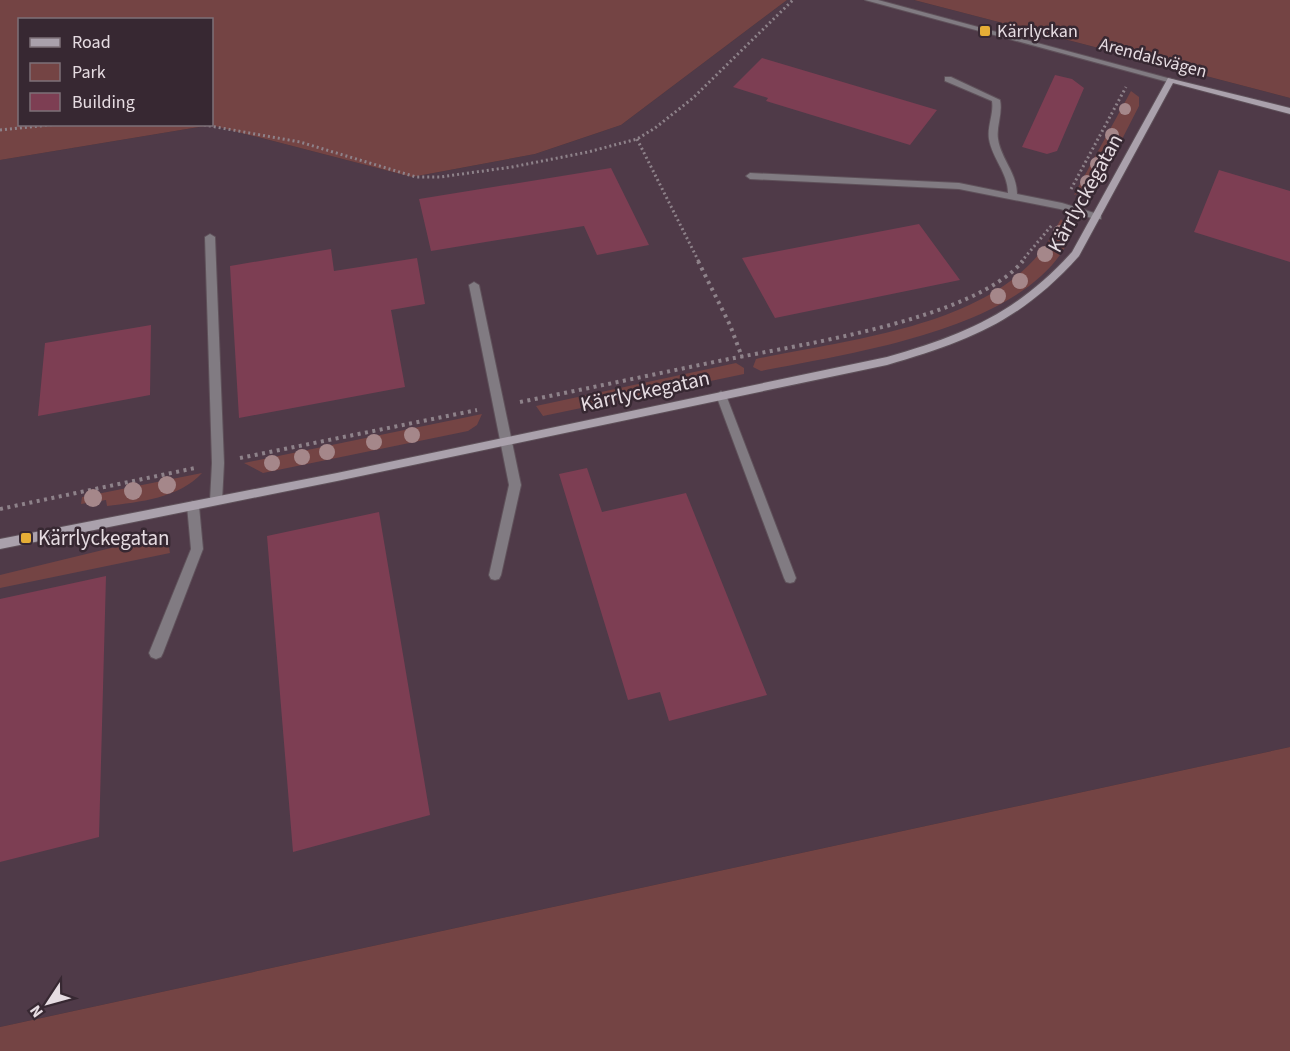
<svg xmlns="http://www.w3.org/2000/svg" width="1290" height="1051" viewBox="0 0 1290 1051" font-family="'Source Sans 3',sans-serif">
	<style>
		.built { fill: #4f3a48 }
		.green { fill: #744444; fill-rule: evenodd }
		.building { fill: #7d3e53 }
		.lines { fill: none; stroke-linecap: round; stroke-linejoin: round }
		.lane-casing { stroke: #5f515a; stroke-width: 2 }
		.street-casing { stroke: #5f515a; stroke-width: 2 }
		.secondary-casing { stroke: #5f515a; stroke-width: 2 }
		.path-far1 { stroke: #8e828a; stroke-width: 3; stroke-dasharray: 2 3; stroke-linecap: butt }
		.path { stroke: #8e828a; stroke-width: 4; stroke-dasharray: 3 4.5; stroke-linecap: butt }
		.lane { fill: #817b82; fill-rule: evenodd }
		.street { fill: #817b82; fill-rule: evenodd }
		.secondary { fill: #aaa1ac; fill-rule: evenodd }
		.tree { fill: #a5878a }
		.poi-dot { fill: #e5ad36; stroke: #372832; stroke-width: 2 }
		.labels { text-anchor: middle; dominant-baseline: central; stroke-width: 5; stroke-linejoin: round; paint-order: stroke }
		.far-poi-label { font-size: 18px; fill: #e6dce2; stroke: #372832; text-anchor: start }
		.far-street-label { font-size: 18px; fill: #e6dce2; stroke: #372832 }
		.street-label { font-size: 21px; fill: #e6dce2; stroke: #372832 }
		.poi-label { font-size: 21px; fill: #e6dce2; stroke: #372832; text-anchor: start }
	</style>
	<rect width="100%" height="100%" fill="#41323c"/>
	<path class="built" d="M787 0H914L1290 98V747L0 1027V160L211 125 412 177 535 154 621 125Z"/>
	<path class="green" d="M0 0H787L621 125 535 154 412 177 211 125 0 160ZM20 20H212V124H20Z
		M914 0H1290V98Z
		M1131 91 1139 97V106L1097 188 1074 195Z
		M1061 219 1072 233C1034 329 849 353 761 371L753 367 756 359C844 340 978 328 1039 254 1048 243 1054 231 1061 219Z
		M736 363 744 368V374L543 416 536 406Z
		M482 414 477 425 468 431 263 473 244 463Z
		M202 473C179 498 140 502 107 506L106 500 81 504 82 497Z
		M168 542 170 553 0 588V575L111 548Z
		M1290 747V1051H0V1027Z"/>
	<path class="building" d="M762 58 937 110 910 145 766 101 768 98 733 87Z
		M1055 75 1072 79 1084 88 1057 151 1047 154 1022 147Z
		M611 168 649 245 597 255 584 226 431 251 419 199Z
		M1219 170 1290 191V262L1194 232Z
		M919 224 960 280 775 318 742 258Z
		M331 249 334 271 417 258 425 304 391 310 405 387 239 418 230 266Z
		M151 325 150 395 38 416 45 343Z
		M587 468 602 512 686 493 767 695 669 721 660 692 628 700 559 474Z
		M379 512 430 815 293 852 267 536Z
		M106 576 99 837 0 862V599Z"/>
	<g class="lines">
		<g class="lane-casing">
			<path id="lane" d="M945 77H951L1000 100C1003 114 996 126 998 139 1001 159 1017 173 1017 194L1062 203 1101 215V219H1095L1060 209 959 189 750 179 746 176 750 173 959 183 1008 193C1008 173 992 158 989 139 987 126 994 114 992 101L945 81Z
				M210 234 215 237 224 463 222 501 220 504H212L210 501 212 463 205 237Z
				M474 282 479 285 521 485 501 575 499 579 495 580 491 579 489 575 509 485 469 285Z
				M721 391 726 395 796 578 794 582 790 583 786 582 784 578 716 395Z
				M193 501 197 503 199 506 203 549 163 653 161 657 156 659 151 657 149 653 191 549 187 506 189 503Z"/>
		</g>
		<g class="street-casing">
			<path id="street" d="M865 0H878L1175 80 1168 82Z"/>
		</g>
		<g class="secondary-casing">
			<path id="secondary" d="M1168 78 1290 108V114L1173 83 1079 256C1021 321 969 341 887 365L337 481 0 549V539L337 473 887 357C964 335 1017 313 1072 252Z"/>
		</g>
		<path class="path-far1" d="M199 124 300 142 416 177H440L512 167 588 152 637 139 655 128 693 98 793 0
			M0 130 58 124
			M637 139 699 262
			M1071 189 1126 87
			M1021 262 1052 225"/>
		<path class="path" d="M698 261 730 325 742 357
			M520 402C590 388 660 373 729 359 804 344 974 319 1023 261
			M240 458 477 410
			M0 509 195 468"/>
		<use href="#lane" class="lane"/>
		<use href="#street" class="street"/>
		<use href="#secondary" class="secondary"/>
	</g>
	<g class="tree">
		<circle cx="1125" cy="109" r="6"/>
		<circle cx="1112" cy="135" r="7"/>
		<circle cx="1097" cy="164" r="7"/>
		<circle cx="1087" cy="182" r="7"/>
		<circle cx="1060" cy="232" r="7"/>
		<circle cx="1045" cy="254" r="8"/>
		<circle cx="1020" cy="281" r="8"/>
		<circle cx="998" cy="296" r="8"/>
		<circle cx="412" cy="435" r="8"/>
		<circle cx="374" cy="442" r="8"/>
		<circle cx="327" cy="452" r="8"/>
		<circle cx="302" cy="457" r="8"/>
		<circle cx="272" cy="463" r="8"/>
		<circle cx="167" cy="485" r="9"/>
		<circle cx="133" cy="491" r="9"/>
		<circle cx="93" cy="498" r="9"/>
	</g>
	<g class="poi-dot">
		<rect x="979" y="25" width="12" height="12" rx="3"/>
		<rect x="20" y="532" width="12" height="12" rx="3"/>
	</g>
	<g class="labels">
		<g class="far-poi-label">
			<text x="997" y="31">Kärrlyckan</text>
		</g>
		<g class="far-street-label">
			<text transform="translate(1153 58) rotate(15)">Arendalsvägen</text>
		</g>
		<g class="street-label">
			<text transform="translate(1085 193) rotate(-61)">Kärrlyckegatan</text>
			<text transform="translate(645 391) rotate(-12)">Kärrlyckegatan</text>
		</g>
		<g class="poi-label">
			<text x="38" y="538">Kärrlyckegatan</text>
		</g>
	</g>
	<rect x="18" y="18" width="195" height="108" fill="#372832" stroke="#7d7078" stroke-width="1.5"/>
	<rect x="30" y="38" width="30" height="9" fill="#aaa1ac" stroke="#7d7078" stroke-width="1.5"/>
	<text x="72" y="48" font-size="18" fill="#e6dce2">Road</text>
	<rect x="30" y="63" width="30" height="18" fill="#744444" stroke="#7d7078" stroke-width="1.5"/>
	<text x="72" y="78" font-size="18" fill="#e6dce2">Park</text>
	<rect x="30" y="93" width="30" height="18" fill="#7d3e53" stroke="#7d7078" stroke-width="1.5"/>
	<text x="72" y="108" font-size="18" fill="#e6dce2">Building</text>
	<g transform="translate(48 1003) rotate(234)" stroke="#372832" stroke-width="4.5" paint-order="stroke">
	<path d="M0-4.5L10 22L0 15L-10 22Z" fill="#e6dce2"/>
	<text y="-9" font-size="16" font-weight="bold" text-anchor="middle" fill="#e6dce2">N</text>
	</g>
</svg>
